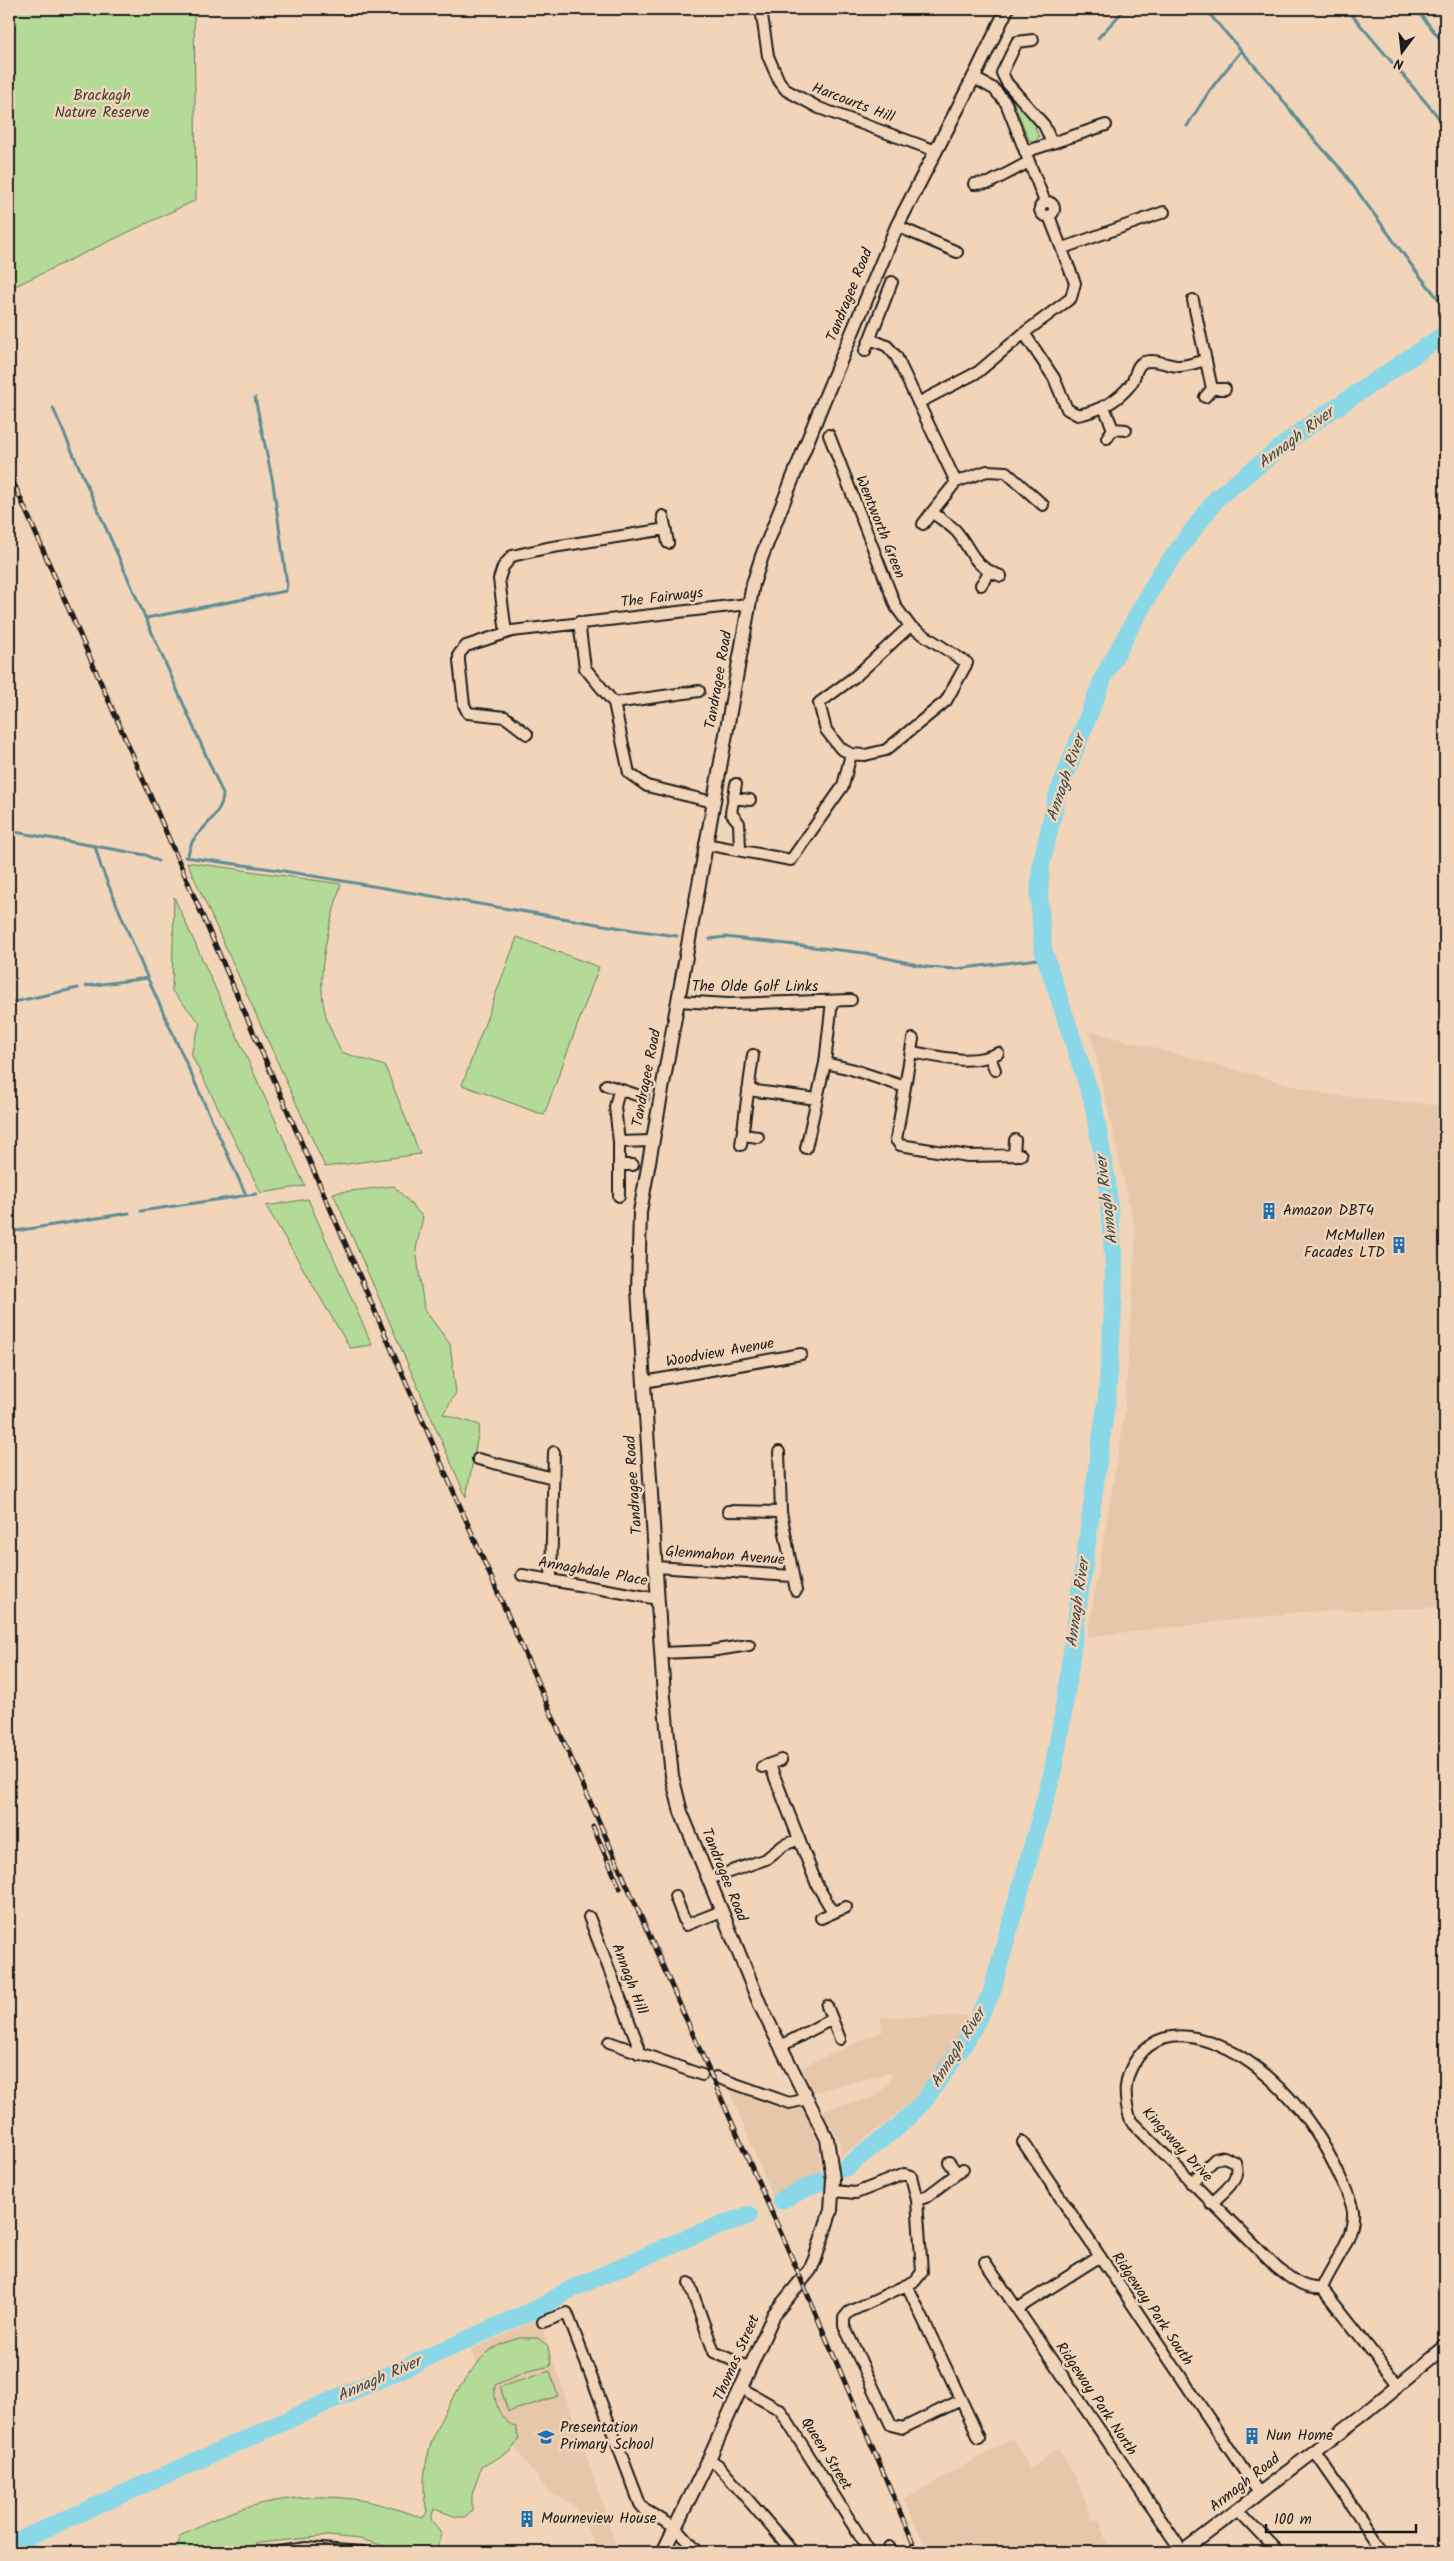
<svg xmlns="http://www.w3.org/2000/svg" width="1454" height="2561" viewBox="0 0 1454 2561" font-family="Kalam,sans-serif">
	<style>
		.built { fill: #e7c7a9 }
		.green { fill: #b3da96; stroke: #687b59 }
		.lines { fill: none; stroke-linecap: round; stroke-linejoin: round }
		.stream { stroke: #5e8c96; stroke-width: 3 }
		.river { stroke: #8ad7e8; stroke-width: 18 }
		.minor-casing { stroke: #1c1c1c; stroke-width: 14 }
		.major-casing { stroke: #1c1c1c; stroke-width: 16 }
		.minor { stroke: #f2d5b9; stroke-width: 10 }
		.major { stroke: #f2d5b9; stroke-width: 12 }
		.rail-casing { stroke: #1c1c1c; stroke-width: 5 }
		.rail { stroke: #f2d5b9; stroke-width: 3; stroke-dasharray: 9; stroke-linecap: butt }
		.labels { text-anchor: middle; dominant-baseline: central; stroke-width: 5; stroke-linejoin: round; paint-order: stroke }
		.park-label { font-size: 15px; fill: #3a4234; stroke: #f2d5b9 }
		.street-label { font-size: 15px; fill: #1c1c1c; stroke: #f2d5b9 }
		.poi-label { font-size: 15px; fill: #1c1c1c; stroke: #f2d5b9; text-anchor: start }
		.water-label { font-size: 16px; font-style: italic; fill: #384b4f; stroke: #f2d5b9 }
	</style>
	<rect width="100%" height="100%" fill="#f2d5b9"/>
	<filter id="ink" filterUnits="userSpaceOnUse"><feTurbulence type="fractalNoise" baseFrequency=".02" numOctaves="2"/><feDisplacementMap in="SourceGraphic" scale="10" xChannelSelector="R" yChannelSelector="G"/><feConvolveMatrix kernelMatrix="1 2 1 2 8 2 1 2 1" color-interpolation-filters="sRGB"/></filter>
	<g filter="url(#ink)">
		<path class="built" d="M1090 1031 1326 1094 1445 1106V1607L1302 1612 1087 1637 1124 1419 1136 1233Z
			M967 2016 959 2043 922 2091 889 2121 841 2156 839 2140 822 2110 873 2098 889 2084 892 2072 812 2093 802 2067 883 2031 880 2017Z
			M729 2089 780 2108 804 2109 819 2144 821 2177H817L772 2196Z
			M539 2319 601 2499 618 2552H597L582 2516 571 2503 548 2492 517 2451 494 2395 470 2350Z
			M1013 2438 1030 2469 1058 2448 1076 2476 1092 2521 1099 2519 1110 2552H928L904 2499Z"/>
		<path class="green" d="M9 9H194L196 200 9 289Z
			M1015 97 1037 125 1035 127 1039 137 1035 142 1029 140 1012 99Z
			M187 862 341 884C330 923 315 971 325 1012 328 1025 335 1039 341 1052L385 1066 420 1154 325 1167Z
			M174 897 305 1186 261 1193 191 1054 200 1023 172 991Z
			M517 937 599 967 544 1115 462 1085Z
			M394 1186 423 1217 416 1249 424 1309 450 1344 456 1393 443 1414 480 1425 466 1497 333 1193Z
			M308 1199 372 1345 350 1348 266 1206Z
			M519 2338H538L548 2346 551 2366 528 2371 495 2385C493 2402 500 2421 516 2427L519 2439 511 2451 481 2467 472 2495V2510L465 2517H457L434 2509 431 2519 442 2535 436 2552H405L360 2539 328 2536 259 2543 235 2552H174L180 2536C231 2506 294 2491 353 2499 377 2502 400 2510 423 2518L427 2512C415 2462 440 2412 470 2373 477 2365 484 2353 494 2348 501 2343 511 2341 519 2338Z
			M550 2371 558 2396 508 2412 500 2387Z"/>
		<g class="lines">
			<path class="stream" d="M1205 9 1267 80 1304 128 1341 169 1415 270 1445 307
				M1347 9 1445 125
				M1416 9 1445 45
				M1098 38 1125 9
				M1187 126 1210 90 1241 51
				M53 408 223 794C223 812 204 826 194 839 190 844 189 852 187 858
				M146 618 286 591 287 584 273 483 255 398
				M9 831 146 855 158 861
				M95 846 101 867 144 970 246 1195
				M185 857 272 869 633 930 677 936
				M710 939 725 937 865 953 926 967 956 969 1046 958
				M86 986 148 978
				M9 1003 78 988
				M141 1211 256 1194
				M9 1232 129 1213"/>
			<path class="river" d="M845 2168 899 2126 923 2102 963 2046 991 1994 1038 1826 1052 1775 1063 1715 1107 1397 1113 1310 1114 1266 1107 1182 1093 1102 1043 949 1039 897 1041 865 1057 796 1104 676 1160 574 1217 498 1304 429 1445 334
				M781 2200 821 2181
				M9 2545 545 2305 565 2292 689 2237 749 2215"/>
			<g class="minor-casing">
				<path id="minor" d="M761 9 768 56 779 81 786 90 819 108 936 151
					M1033 40 1017 42 1002 73 1007 83 1044 125 1052 143
					M974 78 994 89 1006 103 1045 202
					M1025 152 1106 125
					M974 184 989 183 1029 162
					M1040 209a7 7 0 1 1 14 0a7 7 0 1 1-14 0Z
					M897 226 957 252
					M1063 248 1164 212
					M1193 300 1212 389 1205 397
					M1024 333 1054 378 1067 409 1078 415C1098 411 1118 401 1131 384 1136 378 1135 365 1144 362 1155 358 1168 366 1179 366 1187 366 1197 362 1206 360
					M870 339 887 346 896 356 956 482
					M865 351 892 282
					M1212 389H1225
					M918 403 978 372 1024 333 1071 298 1075 283 1049 216
					M1104 407 1113 429 1107 438
					M1113 429 1126 430
					M829 435 896 607 910 626 967 663 946 701 886 750 865 755 851 754 840 748 826 730 819 703 857 675 910 626
					M663 516 668 543
					M923 524 932 512
					M1001 576C972 566 973 552 957 532 951 525 940 519 932 512L956 482 987 471 1006 472 1043 505
					M981 585 990 571
					M579 622 585 668 614 703 629 773 647 786 713 802
					M506 633 499 579 503 567 512 556 547 548 666 529
					M614 703 699 691
					M527 734 505 717 468 713 464 705 459 661V654L466 646 512 631 748 604
					M736 784 731 813 739 823 740 849
					M733 798 750 800
					M705 844 791 860 843 786 851 754
					M678 1001 728 1004 851 1000
					M913 1039 896 1140 900 1145 968 1156 1021 1155
					M912 1052C940 1057 971 1066 998 1053
					M990 1057 995 1070
					M825 1063 851 1069 905 1087
					M606 1085 643 1097
					M619 1090 615 1107 619 1142 652 1141
					M748 1090 817 1099
					M743 1135 758 1137
					M619 1142V1196
					M741 1145 753 1055
					M806 1148 825 1063 832 1001
					M1014 1155 1015 1140
					M619 1165H633
					M644 1382 801 1354
					M779 1452 781 1512 796 1591
					M478 1459 553 1478
					M728 1511 781 1512
					M656 1567 792 1576
					M522 1575 658 1599
					M551 1580 554 1452
					M662 1653 710 1651 749 1645
					M770 1765 817 1885 833 1912
					M762 1767 781 1760
					M709 1879 766 1859 784 1845 799 1839
					M675 1896 686 1925 722 1911
					M589 1917 639 2047 638 2053
					M821 1918 846 1907
					M827 2006 840 2039
					M609 2042 702 2075
					M781 2046 832 2019
					M716 2077 789 2103 808 2099
					M1023 2142 1259 2493
					M949 2162 957 2173
					M1191 2183 1215 2159 1224 2157 1235 2162C1242 2180 1223 2192 1211 2204
					M833 2191 856 2193 904 2174 911 2176 917 2200 922 2272 915 2281 849 2312 844 2318V2326L891 2425 903 2428 961 2400
					M917 2200 926 2197 963 2169
					M985 2262 1183 2552
					M689 2283 714 2352 750 2368
					M907 2285 979 2438
					M1322 2288C1332 2264 1355 2239 1353 2211 1351 2199 1344 2186 1339 2175 1312 2115 1262 2054 1196 2038 1174 2033 1152 2038 1138 2057 1123 2077 1123 2097 1131 2121L1277 2268C1292 2279 1303 2290 1322 2288L1399 2386
					M1017 2309 1099 2257
					M543 2322 567 2313 640 2504 645 2510 676 2528 698 2552
					M741 2388 780 2410 868 2549 865 2552
					M1314 2451 1384 2552
					M709 2459 718 2465 793 2552
					M1238 2510 1278 2552
					M889 2547 892 2552
					M277 2552 306 2548 363 2552"/>
			</g>
			<g class="major-casing">
				<path id="major" d="M663 2552 709 2459 774 2314 810 2270 815 2259 831 2210 833 2179 827 2139 761 2007 681 1812 672 1776 664 1697 638 1290 640 1212 753 584 762 556 821 407 897 226 977 71 1007 9
					M1182 2552 1360 2417 1445 2347"/>
			</g>
			<use href="#minor" class="minor"/>
			<use href="#major" class="major"/>
			<g class="rail-casing">
				<path id="rail" d="M9 472 483 1559 798 2272 917 2552
					M593 1827 620 1888"/>
			</g>
			<use href="#rail" class="rail"/>
		</g>
	</g>
	<defs>
		<g id="building-bare" transform="scale(1.35)"><path d="M-4-6H4V6H1V3H-1V6H-4ZM-2.5-4.3h1.7v1.8h-1.7ZM.8-4.3h1.7v1.8H.8ZM-2.5-1h1.7V.8h-1.7ZM.8-1h1.7V.8H.8Z" fill="#1f6fb2" stroke="#f2d5b9" stroke-width="2.5" paint-order="stroke"/></g>
		<g id="school-bare" transform="scale(1.35)"><path d="M0-5L7-2L0 1L-7-2ZM-4 1L0 2.5L4 1V4Q0 6-4 4Z" fill="#1f6fb2" stroke="#f2d5b9" stroke-width="2.5" paint-order="stroke"/></g>
	</defs>
	<g fill-rule="evenodd">
		<use href="#building-bare" x="1269" y="1211"/>
		<use href="#building-bare" x="1399" y="1245"/>
		<use href="#building-bare" x="1252" y="2436"/>
		<use href="#school-bare" x="546" y="2437"/>
		<use href="#building-bare" x="527" y="2519"/>
	</g>
	<g class="labels">
		<g class="park-label">
			<text x="102" y="96">Brackagh<tspan x="102" dy="17">Nature Reserve</tspan></text>
		</g>
		<g class="street-label">
			<text transform="translate(853 103) rotate(21)">Harcourts Hill</text>
			<text transform="translate(850 295) rotate(-68)">Tandragee Road</text>
			<text transform="translate(880 527) rotate(68)">Wentworth Green</text>
			<text transform="translate(662 598) rotate(-7)">The Fairways</text>
			<text transform="translate(719 680) rotate(-80)">Tandragee Road</text>
			<text x="755" y="987">The Olde Golf Links</text>
			<text transform="translate(647 1078) rotate(-79)">Tandragee Road</text>
			<text transform="translate(720 1353) rotate(-10)">Woodview Avenue</text>
			<text transform="translate(634 1485) rotate(-94)">Tandragee Road</text>
			<text transform="translate(725 1556) rotate(4)">Glenmahon Avenue</text>
			<text transform="translate(593 1572) rotate(10)">Annaghdale Place</text>
			<text transform="translate(724 1875) rotate(68)">Tandragee Road</text>
			<text transform="translate(629 1979) rotate(69)">Annagh Hill</text>
			<text transform="translate(1177 2145) rotate(47)">Kingsway Drive</text>
			<text transform="translate(1152 2309) rotate(56)">Ridgeway Park South</text>
			<text transform="translate(737 2358) rotate(-66)">Thomas Street</text>
			<text transform="translate(1096 2399) rotate(56)">Ridgeway Park North</text>
			<text transform="translate(826 2454) rotate(58)">Queen Street</text>
			<text transform="translate(1245 2483) rotate(-38)">Armagh Road</text>
		</g>
		<g class="poi-label">
			<text x="1283" y="1211">Amazon DBT4</text>
			<text x="1385" y="1236" text-anchor="end">McMullen<tspan x="1385" dy="17">Facades LTD</tspan></text>
			<text x="560" y="2428">Presentation<tspan x="560" dy="17">Primary School</tspan></text>
			<text x="1266" y="2436">Nun Home</text>
			<text x="541" y="2519">Mourneview House</text>
		</g>
		<g class="water-label">
			<text transform="translate(1296 438) rotate(-37)">Annagh River</text>
			<text transform="translate(1066 778) rotate(-71)">Annagh River</text>
			<text transform="translate(1107 1200) rotate(-97)">Annagh River</text>
			<text transform="translate(1078 1603) rotate(-82)">Annagh River</text>
			<text transform="translate(958 2048) rotate(-58)">Annagh River</text>
			<text transform="translate(379 2379) rotate(-24)">Annagh River</text>
		</g>
	</g>
	<rect width="1454" height="2561" fill="none" stroke="#f2d5b9" stroke-width="30"/>
	<rect x="15" y="15" width="1424" height="2531" fill="none" stroke="#1c1c1c" stroke-width="2" filter="url(#ink)"/>
	<g transform="translate(1402 52) rotate(195)" stroke="#f2d5b9" stroke-width="4" paint-order="stroke">
	<path d="M0-4L9 19L0 12L-9 19Z" fill="#1c1c1c"/>
	<text y="-8" font-size="14" font-weight="bold" text-anchor="middle" fill="#1c1c1c">N</text>
	</g>
	<path d="M1266 2524v8h150v-8" fill="none" stroke="#1c1c1c" stroke-width="2.5"/>
	<text x="1274" y="2524" font-size="15" fill="#1c1c1c" stroke="#f2d5b9" stroke-width="4" paint-order="stroke">100 m</text>
</svg>
